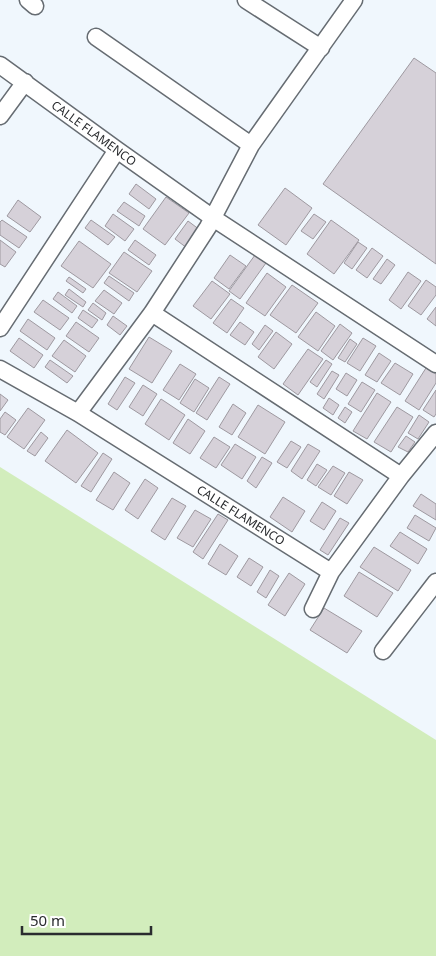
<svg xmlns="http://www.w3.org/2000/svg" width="436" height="956" viewBox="0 0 436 956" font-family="'Noto Sans',sans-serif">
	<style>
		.green { fill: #d2edbc }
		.building { fill: #d6d1d9; stroke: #9e99a0 }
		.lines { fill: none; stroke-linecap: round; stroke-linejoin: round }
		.street-casing { stroke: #666c72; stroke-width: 19 }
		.street { stroke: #fff; stroke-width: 16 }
		.labels { text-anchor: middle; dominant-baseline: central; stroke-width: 4; stroke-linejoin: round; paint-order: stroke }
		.street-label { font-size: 12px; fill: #2a2c2f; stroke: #fff }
	</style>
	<rect width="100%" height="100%" fill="#f0f7fd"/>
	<path class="green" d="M0 467 436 740V956H0Z"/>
	<path class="building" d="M414 58 436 73V264L323 184Z
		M136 184 156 199 149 209 129 194Z
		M285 188 312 208 286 245 258 225Z
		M166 197 189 213 165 245 143 229Z
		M18 200 41 217 30 232 7 216Z
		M124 202 145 216 139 226 117 211Z
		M113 214 134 229 125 241 105 226Z
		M314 214 326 222 313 239 301 231Z
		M2 220 27 237 19 248 0 235V222Z
		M91 220 115 237 108 245 85 228Z
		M331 220 359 240 334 274 307 254Z
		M188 221 200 230 187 248 175 239Z
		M0 240 16 252 5 267 0 264Z
		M135 240 156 255 149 265 128 250Z
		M79 241 111 264 93 288 61 266Z
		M358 242 367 248 352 269 344 263Z
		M372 248 383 256 367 278 356 270Z
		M124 252 152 271 137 292 109 273Z
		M230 255 246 266 229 289 214 278Z
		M255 255 266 263 240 299 229 291Z
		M387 259 395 265 381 284 373 279Z
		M408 272 421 281 401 309 389 300Z
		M267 273 286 287 265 316 246 303Z
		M109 276 134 293 129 301 104 283Z
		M69 277 86 289 83 293 66 281Z
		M426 280 436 287V295L421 315 408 306Z
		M212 281 230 294 211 319 193 306Z
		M292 285 318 303 296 333 270 315Z
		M69 289 86 302 83 307 65 295Z
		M104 290 122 303 114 314 95 301Z
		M58 292 77 306 72 313 53 299Z
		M231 299 244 308 227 333 213 323Z
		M43 300 69 318 60 330 34 312Z
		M93 303 106 313 102 320 88 310Z
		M436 307V326L427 319Z
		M83 310 98 320 92 328 78 318Z
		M316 312 335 326 318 351 298 337Z
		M113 316 127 326 120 335 107 325Z
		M28 319 55 338 47 350 20 331Z
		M76 322 99 338 89 352 66 336Z
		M240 322 254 332 245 345 230 335Z
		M340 324 352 333 333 360 321 351Z
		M265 325 273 331 259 350 252 344Z
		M276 332 292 344 274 369 258 357Z
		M149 337 172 351 152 383 129 369Z
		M19 338 43 355 34 368 10 351Z
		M363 338 376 346 360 371 347 363Z
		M350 339 357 344 345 362 338 358Z
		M64 340 86 356 75 372 52 356Z
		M308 349 323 359 298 395 283 384Z
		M379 353 391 361 377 382 365 375Z
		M50 360 73 376 67 383 45 367Z
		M326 360 332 364 317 387 310 382Z
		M395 363 413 374 400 395 381 383Z
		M180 364 196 374 179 400 163 390Z
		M426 368 436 374V383L419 410 405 401Z
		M332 371 339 375 324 399 317 394Z
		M346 373 357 380 347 396 336 389Z
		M125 377 135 383 117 410 108 404Z
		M219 377 230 384 207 420 196 413Z
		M195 379 209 388 194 412 180 403Z
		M362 382 375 390 361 412 348 404Z
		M143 385 157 394 143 416 129 407Z
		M436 390V414L434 417 423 410Z
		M377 393 391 402 367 439 353 431Z
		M0 394 8 400 0 411Z
		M329 398 339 405 333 415 323 408Z
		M161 399 185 415 169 440 145 424Z
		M233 404 246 413 232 435 219 427Z
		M258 405 285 422 265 454 238 437Z
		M345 407 352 412 345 423 338 418Z
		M397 407 413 417 391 452 374 442Z
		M28 408 45 420 24 449 7 437Z
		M5 412 16 420 5 435 0 432V419Z
		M419 415 429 422 418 439 408 433Z
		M188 419 205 431 190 454 173 443Z
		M67 430 98 453 76 483 45 461Z
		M41 432 48 438 35 456 27 451Z
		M406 436 415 442 408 452 398 447Z
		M214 437 230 447 216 468 200 458Z
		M291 441 301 447 287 468 277 462Z
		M235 444 256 457 242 479 221 465Z
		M308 444 320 451 302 479 291 471Z
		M103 453 112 459 91 492 81 486Z
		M262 457 272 463 256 488 247 481Z
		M317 464 327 470 316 486 307 480Z
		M333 466 345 473 331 495 318 487Z
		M114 472 130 483 113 510 96 500Z
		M349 472 363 480 347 504 334 496Z
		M145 479 158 488 138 519 125 510Z
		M421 494 436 504V520L413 506Z
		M283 497 305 511 292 532 270 517Z
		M172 498 186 506 165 540 151 531Z
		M322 502 336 511 324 530 310 521Z
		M195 510 211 519 193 547 177 538Z
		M218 514 228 520 203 559 193 552Z
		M415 515 436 528 429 541 407 528Z
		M340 518 349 523 328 555 320 550Z
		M400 532 427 549 418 564 390 546Z
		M220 544 238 556 226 575 208 564Z
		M374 547 411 570 398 591 360 567Z
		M249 558 263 567 251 586 237 577Z
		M270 570 279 576 266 598 257 592Z
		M359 572 393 593 377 617 344 596Z
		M289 573 305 584 285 616 268 605Z
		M324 608 362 631 347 653 310 630Z"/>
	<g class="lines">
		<g class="street-casing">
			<path id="street" d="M28 0 35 6
				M246 0 321 48
				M96 37 251 145
				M0 65 117 150 213 218 436 364
				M0 116 25 82
				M152 313 401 476
				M0 328 117 150
				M0 369 78 413 331 572 401 476 436 433
				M78 413 152 313 208 227 251 145 354 0
				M313 609 331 572
				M383 651 436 582"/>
		</g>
		<use href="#street" class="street"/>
	</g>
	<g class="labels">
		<g class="street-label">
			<text transform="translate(94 133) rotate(36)">CALLE FLAMENCO</text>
			<text transform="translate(241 515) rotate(32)">CALLE FLAMENCO</text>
		</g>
	</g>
	<path d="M22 926v8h129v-8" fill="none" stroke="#2a2c2f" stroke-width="2.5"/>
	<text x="30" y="926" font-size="15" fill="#2a2c2f" stroke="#ffffff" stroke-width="4" paint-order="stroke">50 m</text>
</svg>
